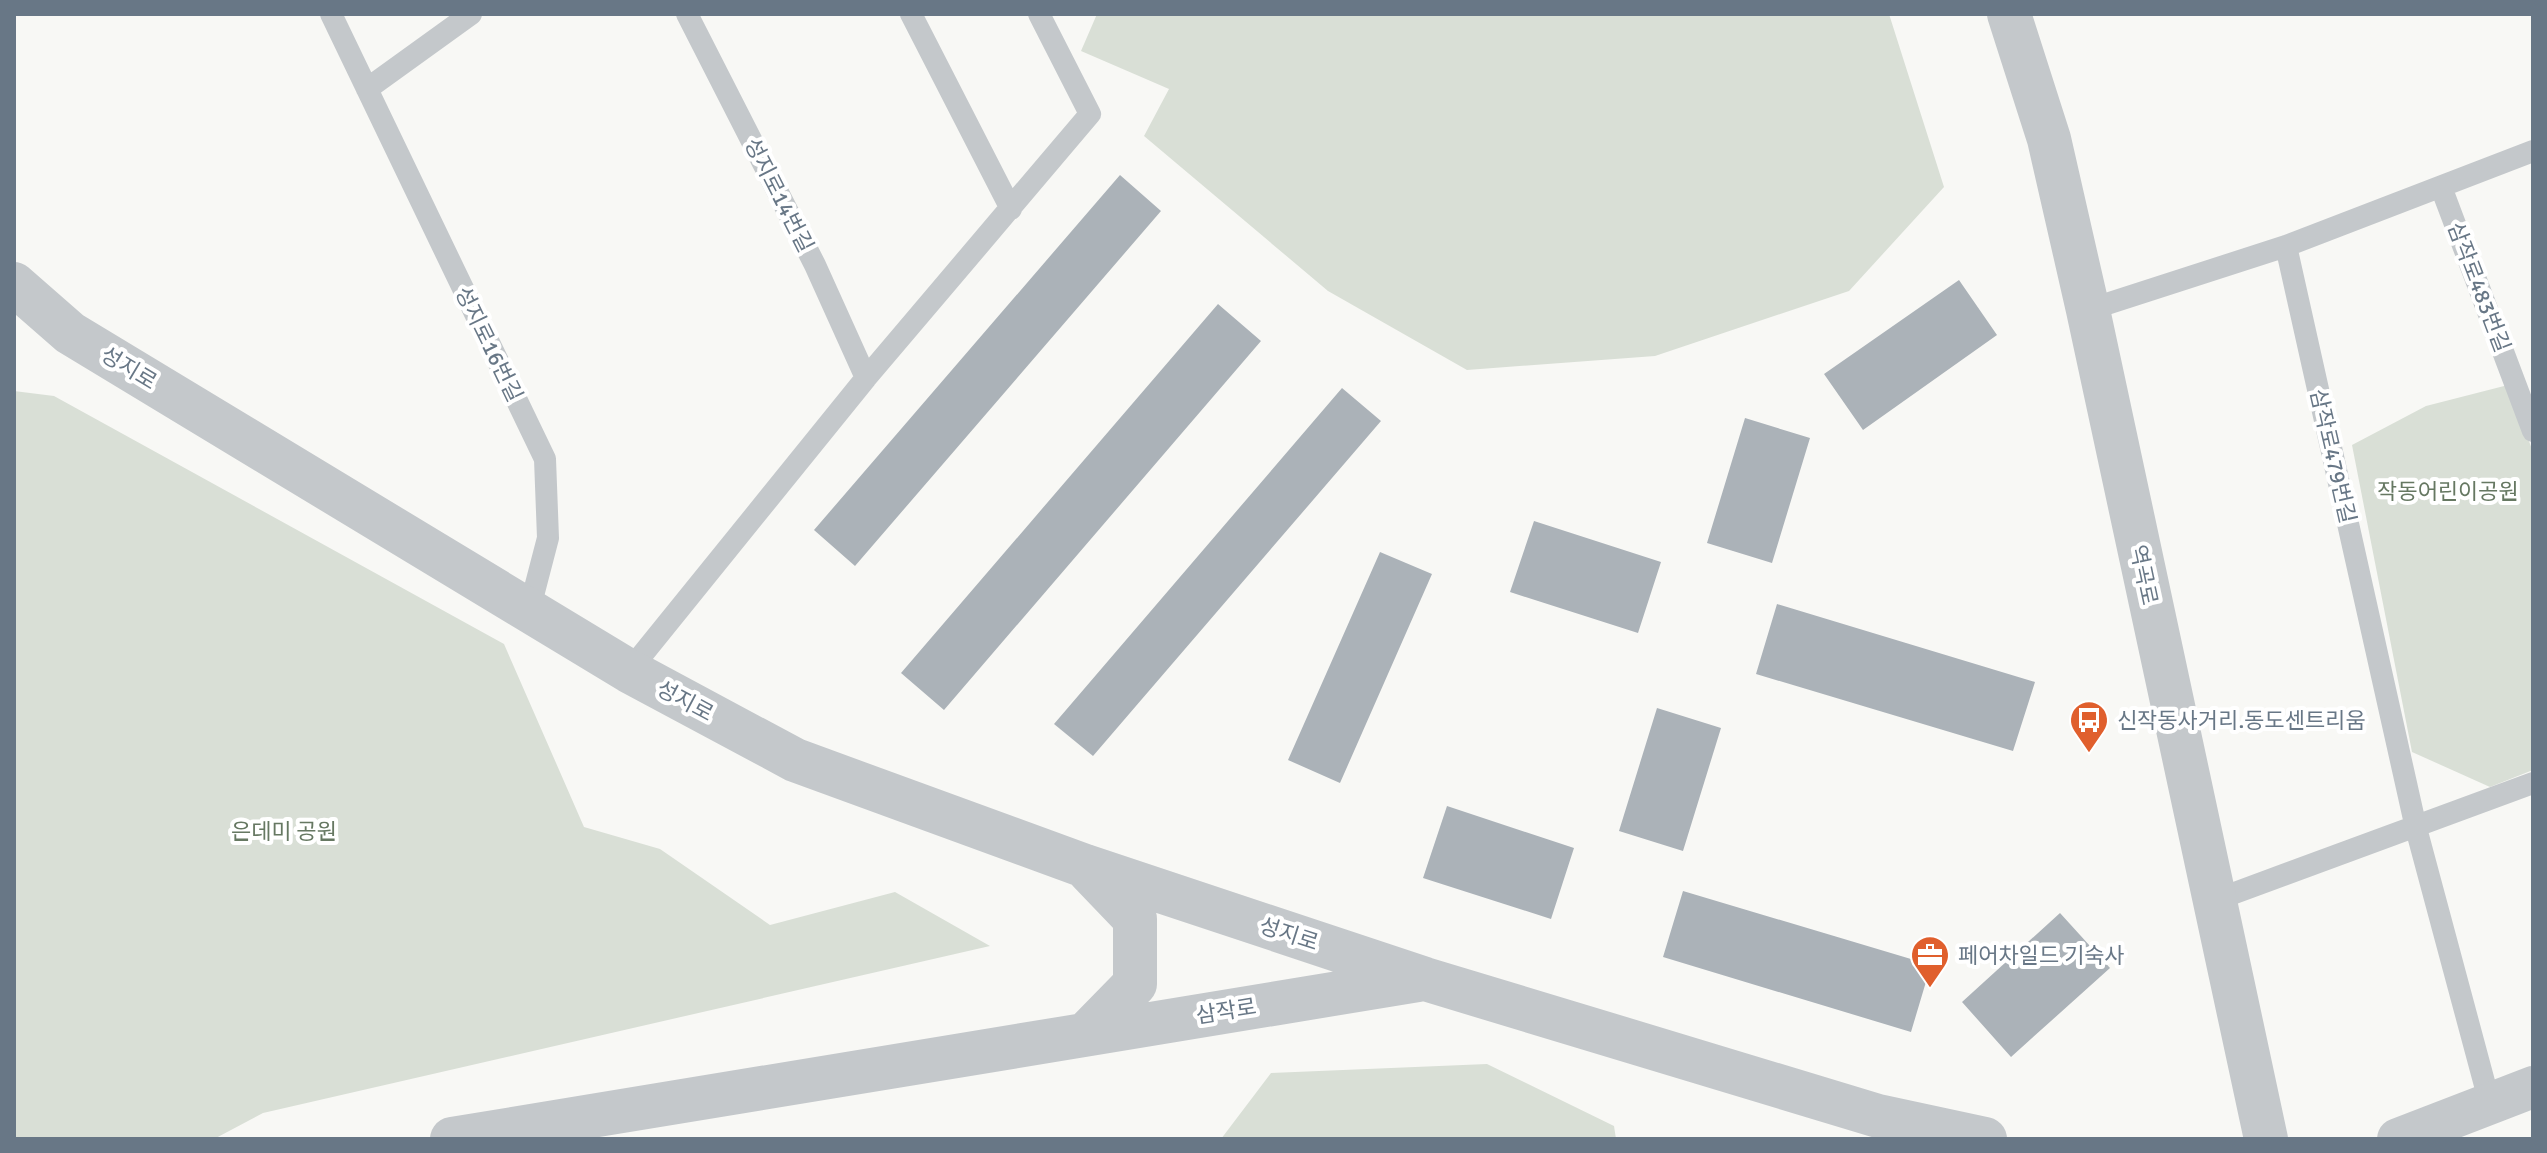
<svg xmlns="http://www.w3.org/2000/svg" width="2547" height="1153" viewBox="0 0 2547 1153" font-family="Signika,'Noto Sans KR',sans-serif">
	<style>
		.green { fill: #d9dfd6 }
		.building { fill: #abb2b8 }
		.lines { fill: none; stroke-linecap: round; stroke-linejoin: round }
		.service { stroke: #c4c8cb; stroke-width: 22 }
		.minor { stroke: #c4c8cb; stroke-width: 42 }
		.tertiary { stroke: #c4c8cb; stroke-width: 44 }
		.labels { text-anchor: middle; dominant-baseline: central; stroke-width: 8; stroke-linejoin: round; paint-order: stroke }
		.street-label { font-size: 22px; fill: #687786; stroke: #fff }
		.park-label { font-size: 22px; fill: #667862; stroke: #fff }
		.poi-label { font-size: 22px; fill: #687786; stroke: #fff; text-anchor: start }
	</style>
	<rect width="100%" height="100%" fill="#f8f8f5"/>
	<path class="green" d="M1097 14H1889L1944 187 1849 291 1655 356 1467 370 1328 291 1144 136 1169 89 1081 51Z
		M2508 385 2533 452V770L2490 787 2412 752 2352 445 2426 406Z
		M14 391 54 396 504 644 584 827 660 849 770 925 895 892 990 946 263 1113 214 1139H14Z
		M1487 1064 1614 1126 1616 1139H1221L1271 1073Z"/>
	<path class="building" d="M1120 175 1161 211 855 566 814 530Z
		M1959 280 1997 335 1863 430 1824 374Z
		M1218 304 1261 341 944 710 901 673Z
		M1342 388 1381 421 1093 756 1054 724Z
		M1745 418 1810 438 1772 563 1707 543Z
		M1534 521 1661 562 1638 633 1510 592Z
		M1380 552 1432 574 1340 783 1288 760Z
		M1777 604 2035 682 2013 751 1756 674Z
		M1657 708 1721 728 1683 851 1619 831Z
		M1447 806 1574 848 1551 919 1423 878Z
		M1683 891 1931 965 1911 1032 1663 957Z
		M2060 913 2110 968 2011 1057 1962 1002Z"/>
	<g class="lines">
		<path class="service" d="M331 14 545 459 548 538 529 611
			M687 14 815 265 866 378
			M911 14 1011 209
			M367 89 471 14
			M2441 187 2533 431
			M2286 246 2416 828 2490 1104
			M2088 310 2286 246 2533 151
			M629 671 866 378 1090 114 1039 14
			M2213 901 2533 783"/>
		<path class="minor" d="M2398 1139 2533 1087"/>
		<path class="tertiary" d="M2009 14 2049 139 2088 310 2266 1139
			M14 284 70 333 629 671 795 760 1085 866 1425 979 1878 1116 1985 1139
			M1086 1034 1135 984V919L1089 871
			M452 1139 1418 980"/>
	</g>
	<defs>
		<g id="bus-pin" transform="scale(2)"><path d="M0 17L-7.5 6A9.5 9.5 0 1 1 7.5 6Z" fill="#e05f2d" stroke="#fff"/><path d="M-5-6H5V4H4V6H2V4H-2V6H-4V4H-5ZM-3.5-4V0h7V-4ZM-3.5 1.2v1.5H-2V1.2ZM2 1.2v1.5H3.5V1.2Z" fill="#fff"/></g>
		<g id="office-pin" transform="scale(2)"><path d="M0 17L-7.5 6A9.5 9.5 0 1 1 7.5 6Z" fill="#e05f2d" stroke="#fff"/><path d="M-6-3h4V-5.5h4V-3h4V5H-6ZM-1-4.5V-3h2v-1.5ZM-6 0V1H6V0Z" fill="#fff"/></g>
	</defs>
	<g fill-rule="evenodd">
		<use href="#bus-pin" x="2089" y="720"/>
		<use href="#office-pin" x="1930" y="955"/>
	</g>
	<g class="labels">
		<g class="street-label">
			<text transform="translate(779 195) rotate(63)">성지로14번길</text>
			<text transform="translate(2479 287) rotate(69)">삼작로483번길</text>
			<text transform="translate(489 344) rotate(64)">성지로16번길</text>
			<text transform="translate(129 368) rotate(31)">성지로</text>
			<text transform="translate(2333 456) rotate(77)">삼작로479번길</text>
			<text transform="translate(2144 575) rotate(78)">역곡로</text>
			<text transform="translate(685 701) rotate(28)">성지로</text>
			<text transform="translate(1289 934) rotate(18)">성지로</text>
			<text transform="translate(1226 1011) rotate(-9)">삼작로</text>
		</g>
		<g class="park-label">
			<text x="2448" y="491">작동어린이공원</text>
			<text x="284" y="831">은데미 공원</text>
		</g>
		<g class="poi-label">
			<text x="2117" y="720">신작동사거리.동도센트리움</text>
			<text x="1958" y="955">페어차일드 기숙사</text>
		</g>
	</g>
	<rect width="2547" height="1153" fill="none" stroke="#687786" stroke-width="32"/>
</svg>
